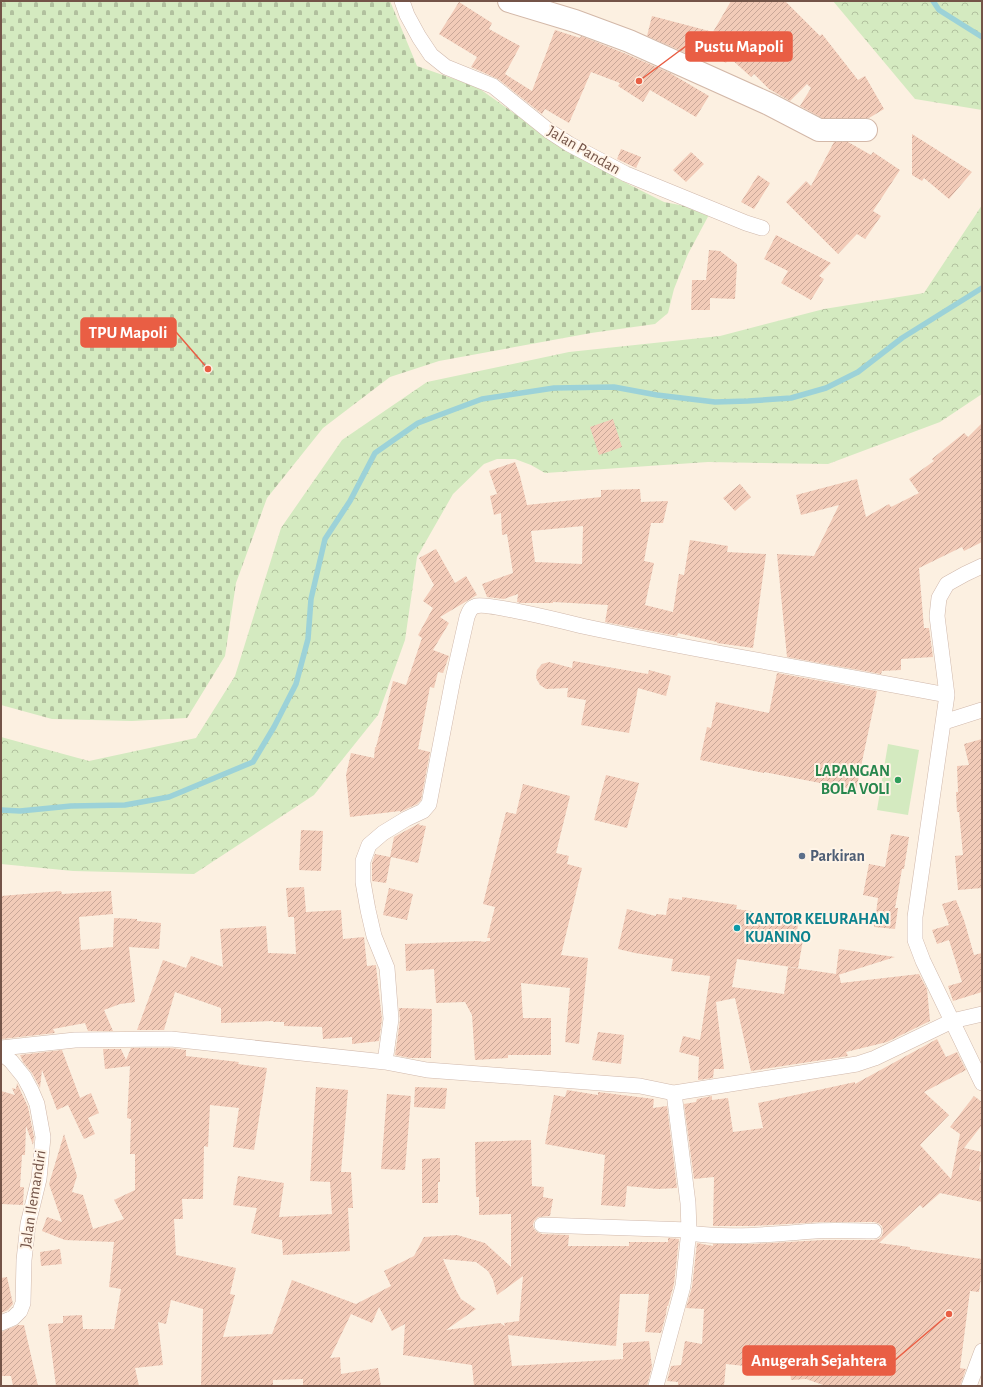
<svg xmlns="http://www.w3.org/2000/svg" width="983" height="1387" viewBox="0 0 983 1387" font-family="'Alegreya Sans',sans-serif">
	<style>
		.forest { fill: url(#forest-crowns) }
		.cemetery { fill: url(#cemetery-stones) }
		.pitch { fill: #d4eac0 }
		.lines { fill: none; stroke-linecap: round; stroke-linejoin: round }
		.stream { stroke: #9cd2d8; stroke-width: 5.5 }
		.building { fill: url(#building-hatch); fill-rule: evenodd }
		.street-casing { stroke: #d0b8ab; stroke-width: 16 }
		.secondary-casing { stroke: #d3b8a8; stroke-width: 24 }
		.street { stroke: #fff; stroke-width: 15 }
		.secondary { stroke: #fff; stroke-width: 22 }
		.leisure-dot { fill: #2e9e5b; stroke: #fff4e7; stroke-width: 1.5 }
		.service-dot { fill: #5c6f8a; stroke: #fff4e7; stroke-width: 1.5 }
		.culture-dot { fill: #0f9aa8; stroke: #fff4e7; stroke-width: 1.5 }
		.labels { text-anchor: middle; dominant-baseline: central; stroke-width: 4; stroke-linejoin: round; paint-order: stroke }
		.street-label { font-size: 16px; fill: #745448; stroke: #fff4e7 }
		.leisure-label { font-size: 16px; font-weight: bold; fill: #27864d; stroke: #fff4e7; text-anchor: end }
		.service-label { font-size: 16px; font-weight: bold; fill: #4e5e75; stroke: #fff4e7; text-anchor: start }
		.culture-label { font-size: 16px; font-weight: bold; fill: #0d838f; stroke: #fff4e7; text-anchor: start }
		.leader { fill: none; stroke: #e95e44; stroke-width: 1.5 }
		.callout-dot { fill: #e95e44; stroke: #fff4e7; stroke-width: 1.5 }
		.callout { fill: #e95e44; stroke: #e95e44; stroke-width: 1.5 }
		.callout-label { font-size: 17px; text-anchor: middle; font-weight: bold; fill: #fff }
	</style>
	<defs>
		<pattern id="forest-crowns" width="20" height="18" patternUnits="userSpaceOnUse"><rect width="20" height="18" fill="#d4eac0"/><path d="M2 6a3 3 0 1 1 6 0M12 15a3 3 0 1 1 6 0" fill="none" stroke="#b1c09e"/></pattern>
		<pattern id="cemetery-stones" width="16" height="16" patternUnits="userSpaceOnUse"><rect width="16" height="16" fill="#d4eac0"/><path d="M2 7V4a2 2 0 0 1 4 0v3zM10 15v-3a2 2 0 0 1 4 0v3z" fill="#b1c09e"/></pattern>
		<pattern id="building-hatch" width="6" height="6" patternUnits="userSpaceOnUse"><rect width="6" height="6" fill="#f2cbb8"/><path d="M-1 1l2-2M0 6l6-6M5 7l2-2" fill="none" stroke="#c9a798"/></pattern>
	</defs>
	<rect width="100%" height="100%" fill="#fcf0e1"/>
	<path class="forest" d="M833 1H982V110L915 99Z
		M982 205V394L940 422 828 464 708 462 545 473 531 465 515 459H497L484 464 453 494 417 557 405 640 378 715 314 795 194 874 73 871 1 864V737L89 761 196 738 235 676 281 528 342 440 427 382 569 352 720 336 824 309 924 293Z"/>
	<path class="cemetery" d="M1 1H390L417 66 477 87 569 152 630 185 664 202 711 211 688 254 674 289 668 313 655 324 591 333 439 361 390 377 323 428 267 498 236 583 225 656 187 718 132 721 52 719 1 705Z"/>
	<path class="pitch" d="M888 744 919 750 908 815 877 810Z"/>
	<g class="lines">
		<path class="stream" d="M933 1 939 10 982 37
			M1 810 20 811 71 806 125 805 169 797 253 762 274 727 296 684 308 639 311 599 325 539 350 501 375 453 418 423 482 399 554 388 614 387 657 395 715 402 748 401 791 398 826 388 858 372 902 338 982 288"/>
	</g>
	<path class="building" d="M731 1H785L820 36 822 34 858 80 865 76 884 109 869 118H822L800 106 811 88 807 84 790 101 769 89 754 74 751 77 729 57 726 63 697 47 695 55 686 53 647 36 652 16 713 32Z
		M459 2 492 23 489 29 520 46 505 74 532 91 555 30 580 38 581 36 624 53 670 73 709 96 696 117 650 90 643 102 618 86 620 83 591 72 569 123 545 109 542 114 498 79 471 67 477 57 439 34Z
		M912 134 972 172 949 199 924 178 922 181 912 175Z
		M834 142H848L871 155 873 152 900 170 873 211 881 216 865 239 857 234 838 254 786 202 806 181 811 186Z
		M621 149 641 157 636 168 617 159Z
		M691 152 704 164 686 182 673 170Z
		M758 175 770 183 754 209 741 202Z
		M776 235 831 263 819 276 824 279 811 300 781 283 788 271 764 259Z
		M709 250 720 251 737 264 735 299 710 298V310H691L692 280H706Z
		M613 419 622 447 599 455 590 427Z
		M982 423V542L964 551 962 547 919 568 924 628H929L933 657 901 659V670L882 671 881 674 787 657 777 554 814 556 839 505 801 515 796 495 857 479 866 517 889 504 891 507 919 493 909 479 934 461 932 459 964 433 968 437Z
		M515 462 520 476 527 505 601 497V490L640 489 641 502 668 501 663 523H651L644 561 654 563 645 605 673 612 679 574 684 575 690 540 728 546 727 552 766 554 753 648 717 643V642L678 633 677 636 605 622 608 605 553 602V603H521L517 602 518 594 504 599 487 597 482 584 513 573 507 534 502 535 501 513 494 515 490 496 497 494 489 471ZM583 526 582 564 535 562 531 531Z
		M740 484 751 497 735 511 723 498Z
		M436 549 455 583 466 576 477 595 440 617 449 623 433 650 449 656 443 673 438 672 434 688 430 687 418 749 430 752 421 800 417 804 400 812V811L350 817 346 775 351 753 374 758 375 747H376L393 681 406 685 422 638 418 635 433 608 423 601 434 585 419 558Z
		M573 661 648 674 649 670 671 676 666 696 638 688 629 733 581 725 586 700 567 697 568 688 546 689 540 685 536 678 537 670 542 664 549 662 572 668Z
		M777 673 877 691 856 790 764 772V773L700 760 707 727 711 728 716 702 769 713Z
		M982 739V888L958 890 955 856 963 855 959 812H957L956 792H958L957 766 969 765 964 744Z
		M606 775 639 783 627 828 594 820Z
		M523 784 570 796 556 853 569 856 567 864 582 868 561 955 588 958 579 1044 565 1042 570 988 521 983 523 1018H551V1055H508V1058L475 1060 472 1015 465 1002 436 1003 434 969 406 971 405 944 477 941 486 942 487 941H490V938H487L495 907 483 904 506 812 516 814Z
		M420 823 419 825 426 826 418 863 391 857 386 883 372 881V863L375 854 390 857 394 837Z
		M301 830 323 831 321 871 299 870Z
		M891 834 909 837 904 869H902L895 908H898L895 929 874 927 878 898 863 895 869 864 885 867Z
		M304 887 306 912 341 910 343 939 364 937 367 966 376 965V966L382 1019 379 1041 352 1044V1037L323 1039 322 1027 284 1026V1022H273V1021L221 1023V1008L175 992 164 1030H137L163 960 186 968 191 956 223 967 220 929 266 926 268 953 296 954 294 917H288L286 888Z
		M389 888 413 894 407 920 383 915Z
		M61 891 62 894 111 891 113 914 79 917 81 950 113 947 114 918 137 919V921L161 923 159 949 129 947 135 1002 120 1004 104 1010 113 1031H88L85 1023 53 1029 55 1033 2 1039 1 896Z
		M682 897 737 905 736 909 799 918 796 938 803 940 798 968 737 959 732 987 784 994 788 967 836 974 839 949 895 957 838 975H839L841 983 919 974 927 989 930 1021 887 1042 846 1052 848 1056 751 1071 735 998 716 1002 724 1069H714L713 1078 698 1080 699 1057 679 1052 683 1036 700 1040 710 976 671 971 673 959 635 953 618 949 627 909 656 916V914L666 915 669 898 682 900Z
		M956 900 964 920 974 955 982 953V992L953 1001 948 986 962 982 949 940 937 944 932 930 949 925 942 904Z
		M399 1008 432 1009 431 1058H410L395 1055 400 1020Z
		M598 1032 624 1035 621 1064 592 1060Z
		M937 1039 946 1057 957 1052 966 1070 924 1092 949 1115 920 1145 951 1179 960 1134 950 1127 974 1096 982 1102V1125L964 1148 982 1152 979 1170 982 1171V1202L940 1193 923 1208 920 1205 879 1243 910 1247V1249L982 1259V1272L979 1292 970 1291 960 1368 966 1369 960 1386H826L806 1379 791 1380 790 1371 763 1369V1368L726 1364 724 1386H678V1382L667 1381 671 1366 681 1365 685 1341 702 1344 704 1309 686 1308 692 1287 697 1243 713 1246V1244H752L823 1240H874L879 1239 882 1236 883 1231 882 1226 878 1223 874 1222H822L752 1226H713L714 1177 694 1179 684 1104 696 1102 697 1099 712 1096V1100L728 1098 733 1132 763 1128 758 1103 855 1082V1084Z
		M131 1048H171L186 1050V1056L239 1062 238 1064 267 1068 254 1150 233 1147 239 1108 210 1105 208 1147 204 1146 203 1199H182L183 1219H174L176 1255 236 1268 230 1294 235 1295 223 1337 272 1334 292 1280 356 1304 391 1286 384 1271 414 1256 424 1237 457 1235 485 1243 511 1267V1214L479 1215V1197H476L475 1142 531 1140 532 1186 544 1187 543 1197 553 1199 550 1216 538 1217 534 1221 533 1225 534 1229 537 1232 542 1234 569 1235 568 1246H629V1242H668V1238L679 1239 674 1284 668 1306H667L666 1314 661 1333 645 1332 649 1294H620L616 1346 508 1335 512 1366 623 1359V1343L649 1341 652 1367 647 1386H474L472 1365 403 1355 405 1324 392 1331 379 1307 372 1323 351 1314 330 1358 340 1357 341 1374 378 1368 381 1386H303V1379L273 1380V1386H201L203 1309 171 1300 166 1324 158 1322 163 1365 135 1368 139 1386H56L48 1324 63 1323V1316L82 1315 83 1329H114L121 1289 109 1287 114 1242 65 1240 42 1231 47 1217 62 1222 49 1184 64 1134 77 1176 72 1192 83 1195 93 1229 124 1219 114 1200 135 1190V1154H130L131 1119 127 1118 130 1066 105 1069 103 1049H121L126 1060ZM443 1259 476 1262 488 1271 493 1280 497 1295 523 1276 519 1321 504 1323 505 1326 500 1323 446 1330 476 1309 461 1299 456 1290Z
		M62 1050 80 1098 91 1093 99 1113 88 1118 95 1134 84 1139 68 1105 57 1110 42 1070 40 1088 32 1073 23 1062 20 1055Z
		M17 1083 28 1107 34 1137 33 1145 26 1126 25 1155H22L20 1187H24L23 1205 1 1204V1091L15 1095 12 1088 16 1089Z
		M316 1087 348 1090 341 1172H351L353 1208H348L350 1251 283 1255 282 1240 251 1233 257 1208 233 1205 238 1176 284 1183 279 1217 332 1214 330 1182 310 1181Z
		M415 1087 447 1088 445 1109 414 1107Z
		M567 1090 598 1095V1092L654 1099 653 1108 667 1106 677 1188 658 1189 627 1186 625 1207 601 1205 605 1155 545 1144 554 1095 565 1097Z
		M387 1094 411 1096 405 1170 381 1169Z
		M440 1158V1182H438V1203H422V1159Z
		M60 1249 62 1264 41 1266 40 1252Z
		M7 1277 13 1304 8 1310 1 1313V1278Z
		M18 1325H24L38 1386H13L11 1376H1V1332Z"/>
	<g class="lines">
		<g class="street-casing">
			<path id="street" d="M402 1 407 15 419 37 431 55 446 67 493 86 549 131 569 144 626 174 746 223 762 228
				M982 566 965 574 947 584 939 598 937 616 947 695 915 917V940L923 961 982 1083
				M944 722 982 710
				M1 1048 75 1040 171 1039 385 1062 427 1070 640 1086 674 1093 857 1064 875 1058 952 1021 982 1014
				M1 1053 11 1061 24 1077 31 1090 37 1104 43 1137 39 1179 28 1224 24 1260 23 1303 20 1311 13 1318 1 1323
				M385 1062 391 1019 387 968 374 936 368 910 363 882V861L369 845 383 833 406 819 423 811 429 804 453 679 467 617C469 612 470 608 476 606 486 602 566 622 582 626 703 652 826 672 947 695
				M542 1225 689 1230
				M689 1233C731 1239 773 1234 815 1231 835 1230 855 1231 874 1231
				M656 1386 683 1286 689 1230 688 1203 674 1093
				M969 1386 982 1351"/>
		</g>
		<g class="secondary-casing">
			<path id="secondary" d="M509 1 575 21 629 41 769 104 819 130H866"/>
		</g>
		<use href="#street" class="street"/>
		<use href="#secondary" class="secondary"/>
	</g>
	<circle class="leisure-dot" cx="898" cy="780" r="4"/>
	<circle class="service-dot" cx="802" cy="856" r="4"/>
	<circle class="culture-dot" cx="737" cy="928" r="4"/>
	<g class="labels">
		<g class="street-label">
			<text transform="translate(584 150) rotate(30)">Jalan Pandan</text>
			<text transform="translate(33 1199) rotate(-81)">Jalan Ilemandiri</text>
		</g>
		<g class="leisure-label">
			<text x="890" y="771">LAPANGAN<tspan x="890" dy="18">BOLA VOLI</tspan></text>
		</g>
		<g class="service-label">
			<text x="810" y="856">Parkiran</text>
		</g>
		<g class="culture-label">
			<text x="745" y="919">KANTOR KELURAHAN<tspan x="745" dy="18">KUANINO</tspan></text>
		</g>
	</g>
	<path class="leader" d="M639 81L686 46M208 369L176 332M949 1314L895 1360"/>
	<g class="callout-dot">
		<circle cx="639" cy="81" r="4"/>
		<circle cx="208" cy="369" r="4"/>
		<circle cx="949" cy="1314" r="4"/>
	</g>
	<g class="callout">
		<rect x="686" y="32" width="106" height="29" rx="4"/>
		<rect x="81" y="318" width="95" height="29" rx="4"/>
		<rect x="743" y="1346" width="152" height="29" rx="4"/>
	</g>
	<g class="callout-label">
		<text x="739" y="52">Pustu Mapoli</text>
		<text x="128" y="338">TPU Mapoli</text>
		<text x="819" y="1366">Anugerah Sejahtera</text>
	</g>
	<rect width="983" height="1387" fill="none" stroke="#745448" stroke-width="4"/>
</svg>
